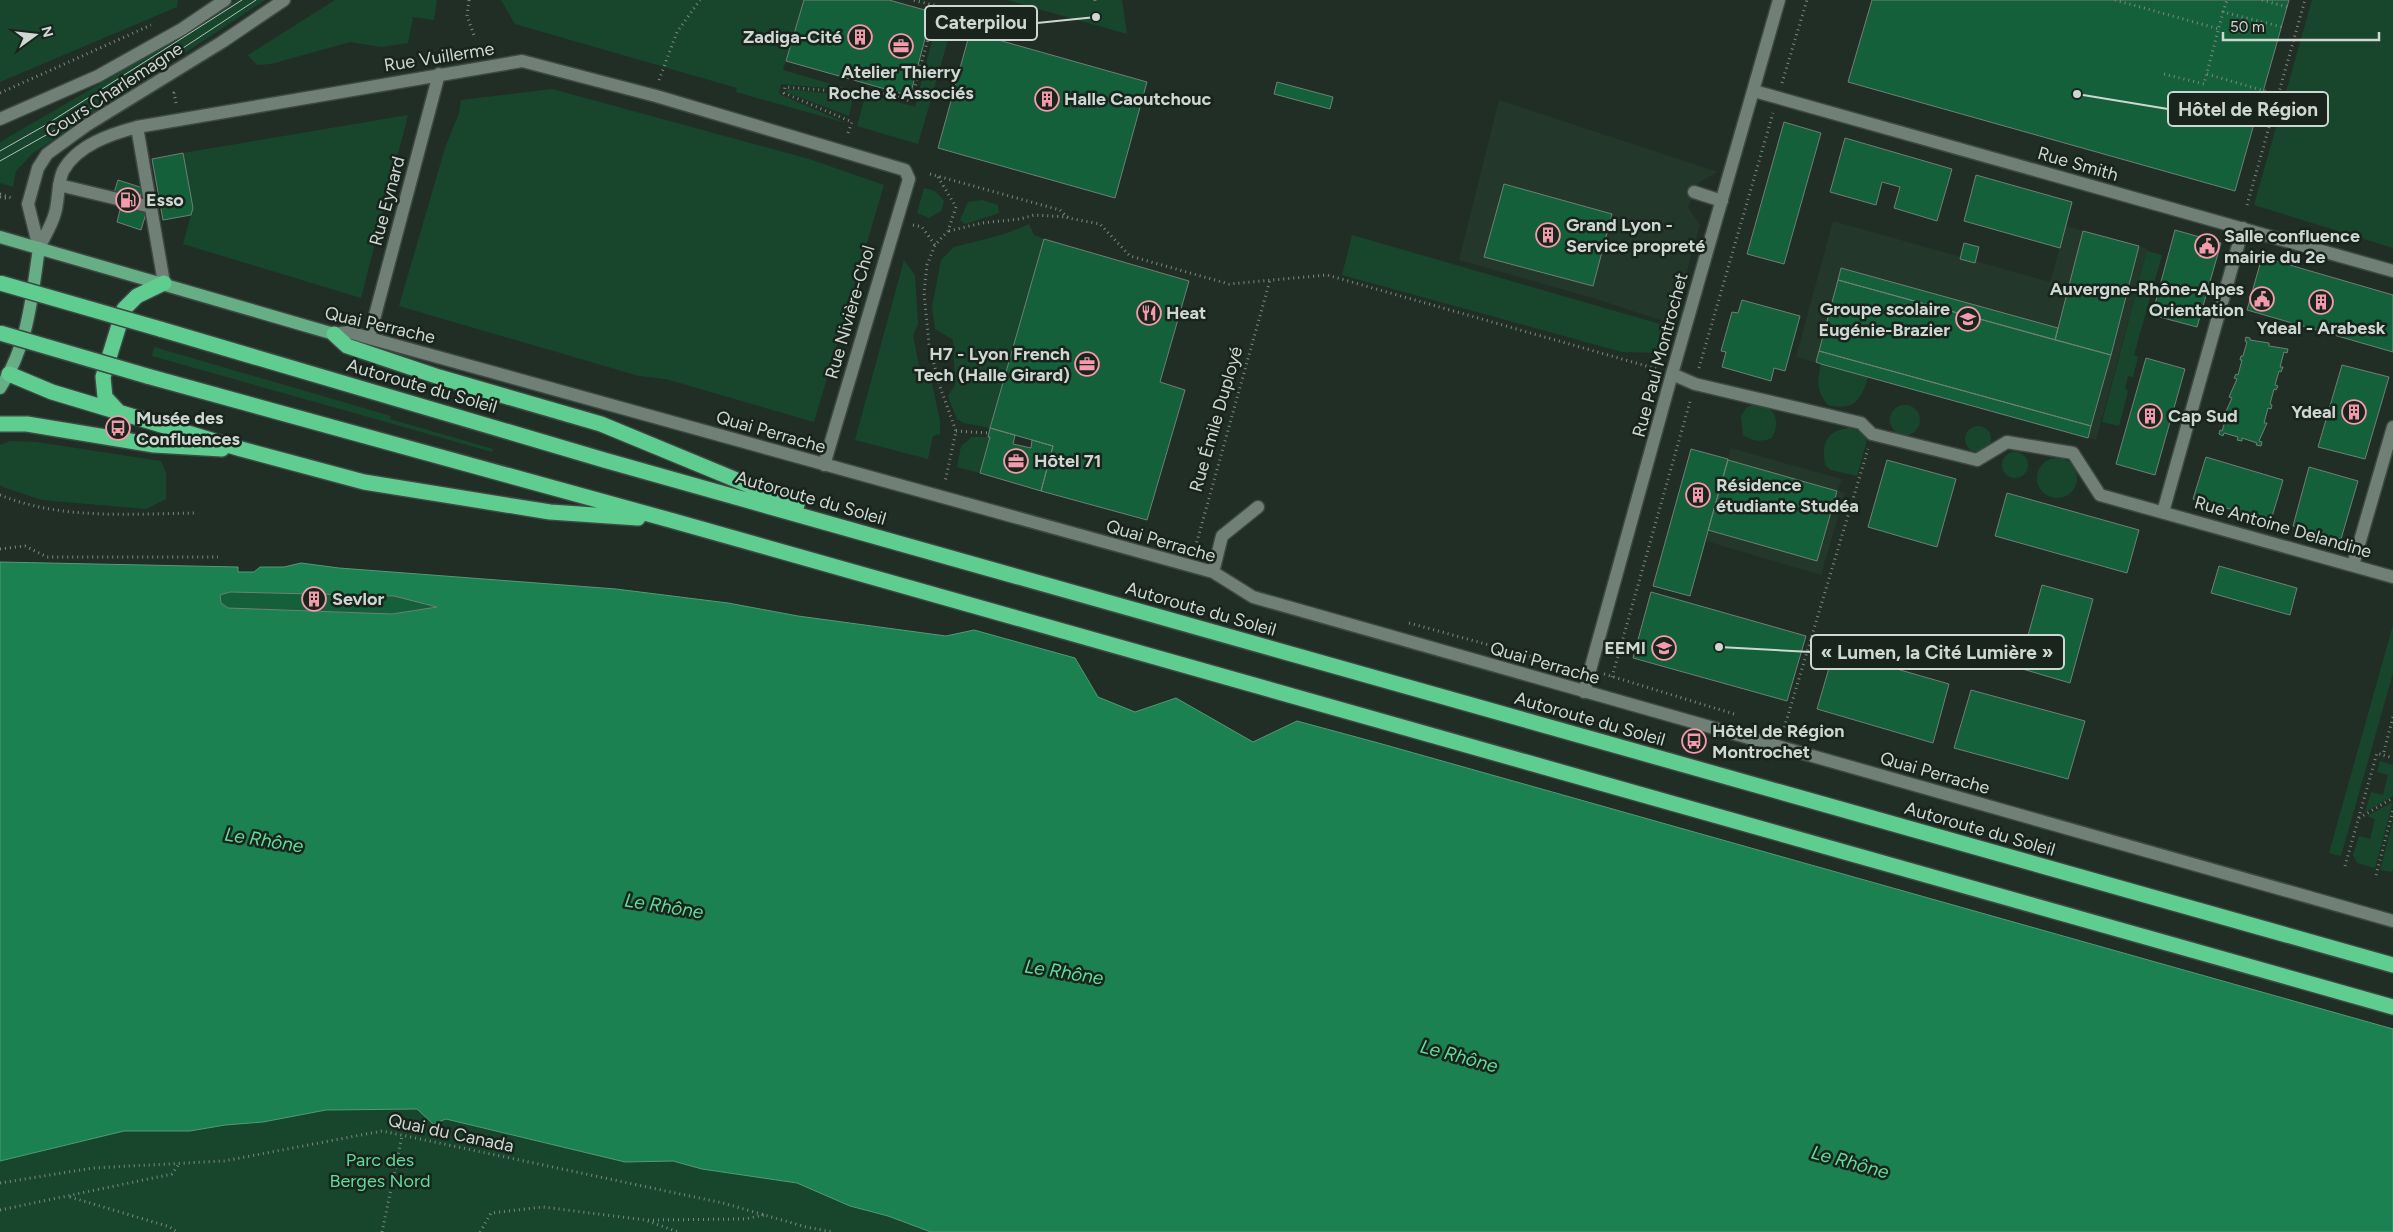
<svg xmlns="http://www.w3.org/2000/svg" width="2393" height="1232" viewBox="0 0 2393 1232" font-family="Figtree,sans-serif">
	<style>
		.built { fill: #24372b }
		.green { fill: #18462d }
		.water { fill: #1b8150; stroke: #519b77 }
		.building { fill: #14603b; stroke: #707f75 }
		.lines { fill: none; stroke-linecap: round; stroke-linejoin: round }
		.minor-casing { stroke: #3d4842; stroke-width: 15 }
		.major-casing { stroke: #3d4842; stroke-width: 15 }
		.highway-casing { stroke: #3d4842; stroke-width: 18 }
		.path { stroke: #7d8881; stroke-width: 3; stroke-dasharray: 1 4; stroke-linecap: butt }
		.minor { stroke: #718076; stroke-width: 12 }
		.major { stroke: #66ae86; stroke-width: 12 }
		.highway { stroke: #5fcc90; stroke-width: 15 }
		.tram { stroke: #b5beb8; stroke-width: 1 }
		.highway-bridge-casing { stroke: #3d4842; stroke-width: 18; stroke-linecap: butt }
		.highway-bridge { stroke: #5fcc90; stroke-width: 15 }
		.labels { text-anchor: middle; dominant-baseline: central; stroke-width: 5; stroke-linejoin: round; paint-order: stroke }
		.poi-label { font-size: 18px; font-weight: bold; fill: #cfd7d2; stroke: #18241c; text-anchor: start }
		.street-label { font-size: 18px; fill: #cfd7d2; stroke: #18241c }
		.park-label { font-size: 18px; fill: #60dc98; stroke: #18241c }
		.water-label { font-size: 19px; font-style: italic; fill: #61dd9a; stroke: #18241c }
		.leader { fill: none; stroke: #cfd7d2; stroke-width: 2 }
		.callout-dot { fill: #cfd7d2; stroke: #18241c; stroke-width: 2 }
		.callout { fill: #18241c; stroke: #cfd7d2; stroke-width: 2 }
		.callout-label { font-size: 19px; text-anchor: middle; font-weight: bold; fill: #cfd7d2 }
	</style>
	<rect width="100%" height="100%" fill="#212e26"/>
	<path class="built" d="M1499 100 1718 172 1698 183 1688 207 1700 225 1672 324 1593 298 1459 260Z
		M1833 221 2050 282 2066 226 2148 249 2096 440 1796 357Z
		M1731 448 1842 479 1838 490 1845 493 1821 575 1706 541Z"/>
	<path class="green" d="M0 0H178L177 7 0 82Z
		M236 0H265L33 153 16 171 13 187 0 183V142L177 39Z
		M335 0H437L434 20 413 17 408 43 381 47 350 42 271 64 257 65 248 55Z
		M501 0H804L783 70 852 90 781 84 779 94 846 123 736 92 737 88 515 24Z
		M1007 0H1122L1127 34Z
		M2312 0H2393V248L2254 205Z
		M941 6 957 9 918 144 857 126 866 93 915 107Z
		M552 89 809 159 884 185 814 422 666 379 639 376 399 306 445 148 459 113 461 100Z
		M787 89 853 96 849 116 786 92Z
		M408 115 361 298 183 244 193 208 183 153Z
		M924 188 935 191 944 201 941 211 929 218 917 213Z
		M982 200 998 205 999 213 965 224 960 220 968 202Z
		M1029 224 1034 235 1044 239 992 424 990 428 964 423 957 419 948 396 955 385 953 340 935 329 932 307 941 260 954 247 1005 234Z
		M1352 235 1667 326 1659 353 1622 352 1342 275Z
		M2147 251 2162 255 2134 355 2138 357 2133 377 2128 376 2125 388 2128 391 2119 426 2102 422Z
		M904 260 915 275 918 324 913 336 919 365 931 379 940 421V434L933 436 928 459 855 440Z
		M154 347 391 416 390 419 493 449 492 452 152 356Z
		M1821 364 1868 377C1861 400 1855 411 1828 405 1816 390 1817 382 1821 364Z
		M1754 404C1775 405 1781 420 1772 438 1761 442 1753 442 1743 435L1741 416 1746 408Z
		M1890 420a15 15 0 1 1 30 0a15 15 0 1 1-30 0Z
		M1965 439a13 13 0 1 1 26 0a13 13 0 1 1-26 0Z
		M1852 428 1862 432 1867 440 1857 476 1831 470 1825 465C1821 442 1828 429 1852 428Z
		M972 437H990L980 473 957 467 961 446Z
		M10 441 36 442 161 461 166 473V499L146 509 42 500 3 487 0 485V445Z
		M2002 465a13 13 0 1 1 26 0a13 13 0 1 1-26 0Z
		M2037 478a20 20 0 1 1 40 0a20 20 0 1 1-40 0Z
		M2393 625V673L2341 856 2329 853Z
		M2380 761 2393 765V796L2365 812 2371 792 2383 795 2388 775 2377 772Z
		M2393 802 2375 868 2357 863 2353 855 2359 836 2370 839 2375 819 2367 816Z
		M2393 822V869L2392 872 2380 870Z
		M417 1109 433 1124 446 1119 625 1162 673 1161 702 1169 797 1183 850 1206 888 1216 931 1232H0V1161L124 1131H190L225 1125 263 1122 326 1110Z"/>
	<path class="water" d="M0 562 238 567V572H254L260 567H284L301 563 339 568 616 589 728 603 798 616 946 636 974 630 1075 658 1098 697 1135 712 1176 698 1253 742 1297 721 1382 744 2393 1029V1232H931L888 1216 850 1206 797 1183 702 1169 673 1161 625 1162 446 1119 433 1124 417 1109 326 1110 263 1122 225 1125 190 1131H124L0 1161Z"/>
	<path class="building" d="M804 0H889L932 12 910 96 786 61Z
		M1872 0H2289L2235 191 1848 82Z
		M970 32 1147 82 1115 198 938 148Z
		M1277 82 1333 97 1330 109 1274 94Z
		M1784 122 1821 133 1784 264 1747 254Z
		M1845 138 1952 169 1937 221 1894 208 1900 187 1882 182 1876 205 1830 192Z
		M183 153 193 208 191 215 163 220 152 159Z
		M1976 175 2072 202 2060 248 1964 221Z
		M118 180 143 188 137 207 147 210 141 230 117 222 122 202 112 199Z
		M1504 184 1612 214 1593 286 1484 257Z
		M2175 230 2221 243 2197 327 2152 315Z
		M2083 231 2139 246 2111 355 2055 340Z
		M1044 239 1189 281 1160 382 1185 390 1147 520 1041 491 1053 446 990 428Z
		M1964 243 1979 247 1975 263 1960 259Z
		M2262 257 2393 295V352L2247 310Z
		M1841 268 2058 328 2055 340 1838 280Z
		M1838 280 2111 355 2091 426 1819 351Z
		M1742 300 1800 316 1785 371 1774 368 1771 381 1722 367 1726 352 1721 351 1732 312 1738 313Z
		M2246 337 2250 338V340L2269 343V346L2288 349 2287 353 2284 352 2280 367H2283L2281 372 2279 371 2275 385 2278 386 2276 390 2274 389 2270 404 2272 405 2271 409 2268 408 2264 423H2267L2259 441 2262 442 2261 446 2256 445 2257 443 2242 438V441L2237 440 2238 437 2224 433 2223 436 2219 434 2220 430 2222 431 2226 418H2223L2232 398 2229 397 2237 379 2234 378 2236 374 2238 375 2242 360H2240L2241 356H2243L2247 342 2245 341Z
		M1819 351 2091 426 2088 438 1821 364 1816 362Z
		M2146 358 2185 369 2155 475 2116 464Z
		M2342 365 2389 377 2365 459 2318 447Z
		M990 428 1015 435 1013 444 1031 448 1032 440 1053 446 1041 491 980 473 990 437H988Z
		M1691 449 1728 459 1690 596 1653 586Z
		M2206 457 2283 480 2271 520 2193 499Z
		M1728 460 1837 491 1817 561 1708 530Z
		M1887 460 1956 479 1937 547 1868 527Z
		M2309 467 2358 481 2341 539 2293 526Z
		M2007 493 2139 530 2127 573 1995 536Z
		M2219 566 2297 588 2290 615 2211 593Z
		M2042 585 2093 599 2070 683 2019 668Z
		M230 592 394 596 437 607 392 614 228 608 221 603 220 595Z
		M1651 592 1806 636 1787 701 1633 658Z
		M1834 651 1949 684 1933 743 1817 709Z
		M1971 690 2085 721 2068 779 1954 748Z"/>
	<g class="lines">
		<g class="minor-casing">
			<path id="minor" d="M1754 91 2393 271
				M0 119 98 76 182 29 225 0
				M137 127 164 283
				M59 185 151 207
				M1694 192 1722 201
				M39 248C44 237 52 225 55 213 59 200 57 184 63 171 77 145 111 134 137 127L522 61 656 96 905 170 909 179 824 465
				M39 248 28 204 38 168 47 154 87 125 222 42 284 0
				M334 334 349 332 369 338 1213 572 1253 597 2393 921
				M369 338 439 74
				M1672 374 1695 384 1861 423 1872 434 1977 460 2007 442 2073 453 2100 495 2393 577
				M2163 512 2243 228
				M2353 565 2393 427
				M1213 572 1222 536 1258 507
				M1584 692 1672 374 1779 0"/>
		</g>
		<g class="major-casing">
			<path id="major" d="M0 237 334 334
				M0 388C28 347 32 296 39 248"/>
		</g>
		<g class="highway-casing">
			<path id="highway" d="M160 329 604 460 2393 965
				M334 334 347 346 439 377 601 424 797 505
				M9 374 52 392 241 449 364 482 550 512 638 518
				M147 376 670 520 2393 1007
				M118 411 105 397 103 377 124 309 137 296 164 283
				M0 424H27L154 445 222 449"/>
		</g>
		<path class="path" d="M469 0 467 16 475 38
			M1095 0 1096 4
			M2115 0 2219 29
			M2262 0 2287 7
			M2223 12 2227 0
			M2164 74 2204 84 2223 12 2282 27
			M2207 74 2278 95
			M659 80 677 32 700 0
			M1782 83 1807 0
			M0 93 151 25
			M176 103 174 93 177 91
			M848 133 852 122 784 93 785 87 859 93 860 88 911 101 937 6 913 0
			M930 174 1060 210 1068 218 1100 224 1130 256 1229 284 1327 275 1657 369
			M938 177 956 207 948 231 935 245 927 265 924 293 929 344 939 384 956 431 945 482
			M0 194 12 198
			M0 197 9 199
			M2247 205 2305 0
			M913 225 922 227 935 245
			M949 231 982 223 1020 219 1034 215 1068 217
			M1699 368 1773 113
			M956 431 989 433
			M0 495C61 520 131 514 196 513
			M0 549 25 546 47 557H218
			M1194 552 1270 280
			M1409 623 1540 659
			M1604 674 1734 714
			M1612 677 1691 398
			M2393 717 2383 755 2393 758
			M1783 732 1868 449
			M2359 818 2393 798
			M2345 866 2377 753 2383 755
			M2376 875 2393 810
			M0 1183 93 1168 224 1161 382 1131 723 1203 806 1227 833 1232
			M70 1197 170 1227 177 1232
			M0 1210 172 1174 179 1164
			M648 1220 745 1219 764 1215
			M382 1232 402 1136
			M480 1232 491 1213 543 1207 645 1220 678 1232"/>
		<use href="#minor" class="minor"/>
		<use href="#major" class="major"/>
		<use href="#highway" class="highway"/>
		<path class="tram" d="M0 151 44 126 242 0
			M0 161 78 117 256 0"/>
		<g class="highway-bridge-casing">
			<path id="highway-bridge" d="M0 283 160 329
				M0 333 147 376"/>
		</g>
		<use href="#highway-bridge" class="highway-bridge"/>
	</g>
	<defs>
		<g id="building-ring" transform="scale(1.25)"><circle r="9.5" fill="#18241c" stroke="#f39aac" stroke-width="1.5"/><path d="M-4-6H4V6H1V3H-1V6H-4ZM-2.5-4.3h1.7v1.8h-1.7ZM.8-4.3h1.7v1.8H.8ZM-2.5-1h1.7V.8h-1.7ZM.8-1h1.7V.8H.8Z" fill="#f39aac"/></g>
		<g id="office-ring" transform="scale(1.25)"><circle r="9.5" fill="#18241c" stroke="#f39aac" stroke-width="1.5"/><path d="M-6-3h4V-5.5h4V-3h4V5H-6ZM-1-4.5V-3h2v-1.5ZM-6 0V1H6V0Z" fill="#f39aac"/></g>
		<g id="fuel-ring" transform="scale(1.25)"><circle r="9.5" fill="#18241c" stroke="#f39aac" stroke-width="1.5"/><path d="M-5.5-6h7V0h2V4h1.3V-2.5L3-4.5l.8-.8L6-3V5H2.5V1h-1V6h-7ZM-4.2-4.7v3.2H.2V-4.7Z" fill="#f39aac"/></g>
		<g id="civic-ring" transform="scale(1.25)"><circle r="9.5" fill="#18241c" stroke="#f39aac" stroke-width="1.5"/><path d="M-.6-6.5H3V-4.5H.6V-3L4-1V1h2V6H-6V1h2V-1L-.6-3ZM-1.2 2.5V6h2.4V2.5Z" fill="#f39aac"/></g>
		<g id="restaurant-ring" transform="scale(1.25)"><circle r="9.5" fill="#18241c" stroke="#f39aac" stroke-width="1.5"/><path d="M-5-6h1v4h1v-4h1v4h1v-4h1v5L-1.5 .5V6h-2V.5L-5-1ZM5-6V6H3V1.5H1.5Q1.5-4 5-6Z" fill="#f39aac"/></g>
		<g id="school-ring" transform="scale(1.25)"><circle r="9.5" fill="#18241c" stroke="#f39aac" stroke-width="1.5"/><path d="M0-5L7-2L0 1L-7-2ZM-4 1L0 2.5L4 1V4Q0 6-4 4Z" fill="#f39aac"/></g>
		<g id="bus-ring" transform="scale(1.25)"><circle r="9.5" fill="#18241c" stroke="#f39aac" stroke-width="1.5"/><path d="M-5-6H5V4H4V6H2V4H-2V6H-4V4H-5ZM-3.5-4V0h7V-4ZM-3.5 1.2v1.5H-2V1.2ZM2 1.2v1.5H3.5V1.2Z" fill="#f39aac"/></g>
		<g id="university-ring" transform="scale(1.25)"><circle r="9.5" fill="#18241c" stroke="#f39aac" stroke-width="1.5"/><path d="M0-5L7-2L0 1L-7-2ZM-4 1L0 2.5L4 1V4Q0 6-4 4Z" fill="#f39aac"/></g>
	</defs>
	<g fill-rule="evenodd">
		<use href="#building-ring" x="860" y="37"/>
		<use href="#office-ring" x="901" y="46"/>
		<use href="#building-ring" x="1047" y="99"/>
		<use href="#fuel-ring" x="128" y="200"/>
		<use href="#building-ring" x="1548" y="235"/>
		<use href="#civic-ring" x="2207" y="246"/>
		<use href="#civic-ring" x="2262" y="299"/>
		<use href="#building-ring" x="2321" y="302"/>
		<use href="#restaurant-ring" x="1149" y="313"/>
		<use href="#school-ring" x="1968" y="319"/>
		<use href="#office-ring" x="1087" y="364"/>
		<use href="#building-ring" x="2354" y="412"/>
		<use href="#building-ring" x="2150" y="416"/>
		<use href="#bus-ring" x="118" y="428"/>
		<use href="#office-ring" x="1016" y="461"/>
		<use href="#building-ring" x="1698" y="495"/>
		<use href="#building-ring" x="314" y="599"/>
		<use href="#university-ring" x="1664" y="648"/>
		<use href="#bus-ring" x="1694" y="741"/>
	</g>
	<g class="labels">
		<g class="poi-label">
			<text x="842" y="37" text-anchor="end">Zadiga-Cité</text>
			<text x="901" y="72" text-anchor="middle">Atelier Thierry<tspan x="901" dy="21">Roche &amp; Associés</tspan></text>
			<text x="1064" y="99">Halle Caoutchouc</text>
			<text x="146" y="200">Esso</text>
			<text x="1566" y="225">Grand Lyon -<tspan x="1566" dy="21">Service propreté</tspan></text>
			<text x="2224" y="236">Salle confluence<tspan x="2224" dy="21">mairie du 2e</tspan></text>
			<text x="2244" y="289" text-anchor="end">Auvergne-Rhône-Alpes<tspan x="2244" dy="21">Orientation</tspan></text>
			<text x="1950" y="309" text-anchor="end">Groupe scolaire<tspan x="1950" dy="21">Eugénie-Brazier</tspan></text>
			<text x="1166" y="313">Heat</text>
			<text x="2321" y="328" text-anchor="middle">Ydeal - Arabesk</text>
			<text x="1070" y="354" text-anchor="end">H7 - Lyon French<tspan x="1070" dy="21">Tech (Halle Girard)</tspan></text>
			<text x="2336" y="412" text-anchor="end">Ydeal</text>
			<text x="2168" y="416">Cap Sud</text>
			<text x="136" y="418">Musée des<tspan x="136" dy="21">Confluences</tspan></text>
			<text x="1034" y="461">Hôtel 71</text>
			<text x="1716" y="485">Résidence<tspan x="1716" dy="21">étudiante Studéa</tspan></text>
			<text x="332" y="599">Sevlor</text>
			<text x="1646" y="648" text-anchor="end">EEMI</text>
			<text x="1712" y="731">Hôtel de Région<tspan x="1712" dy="21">Montrochet</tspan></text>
		</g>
		<g class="street-label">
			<text transform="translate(439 57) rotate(-9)">Rue Vuillerme</text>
			<text transform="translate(114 90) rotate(-33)">Cours Charlemagne</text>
			<text transform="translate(2078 164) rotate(16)">Rue Smith</text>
			<text transform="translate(387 201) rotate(-75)">Rue Eynard</text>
			<text transform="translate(850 312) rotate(-74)">Rue Nivière-Chol</text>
			<text transform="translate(380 325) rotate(13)">Quai Perrache</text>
			<text transform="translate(1660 355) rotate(-75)">Rue Paul Montrochet</text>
			<text transform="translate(422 386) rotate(16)">Autoroute du Soleil</text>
			<text transform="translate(1216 419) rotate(-74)">Rue Émile Duployé</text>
			<text transform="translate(771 432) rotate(16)">Quai Perrache</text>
			<text transform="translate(811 498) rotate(16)">Autoroute du Soleil</text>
			<text transform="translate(2283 527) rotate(16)">Rue Antoine Delandine</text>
			<text transform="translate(1161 541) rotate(16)">Quai Perrache</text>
			<text transform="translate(1201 609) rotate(16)">Autoroute du Soleil</text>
			<text transform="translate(1545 663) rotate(16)">Quai Perrache</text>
			<text transform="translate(1590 719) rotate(16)">Autoroute du Soleil</text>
			<text transform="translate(1935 773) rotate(16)">Quai Perrache</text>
			<text transform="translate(1980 829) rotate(16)">Autoroute du Soleil</text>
			<text transform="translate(451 1133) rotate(12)">Quai du Canada</text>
		</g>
		<g class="park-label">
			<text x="380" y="1160">Parc des<tspan x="380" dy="21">Berges Nord</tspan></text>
		</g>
		<g class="water-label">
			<text transform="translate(264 840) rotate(9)">Le Rhône</text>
			<text transform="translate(664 906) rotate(9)">Le Rhône</text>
			<text transform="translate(1064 972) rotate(9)">Le Rhône</text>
			<text transform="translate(1459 1056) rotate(15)">Le Rhône</text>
			<text transform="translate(1850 1162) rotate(15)">Le Rhône</text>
		</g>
	</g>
	<path class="leader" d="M1096 17L1037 23M2077 94L2168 109M1719 647L1811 652"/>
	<g class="callout-dot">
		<circle cx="1096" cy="17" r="5"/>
		<circle cx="2077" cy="94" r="5"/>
		<circle cx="1719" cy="647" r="5"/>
	</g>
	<g class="callout">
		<rect x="925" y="6" width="112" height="34" rx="5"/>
		<rect x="2168" y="92" width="160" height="34" rx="5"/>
		<rect x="1811" y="635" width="253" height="34" rx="5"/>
	</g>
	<g class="callout-label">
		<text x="981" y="29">Caterpilou</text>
		<text x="2248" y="116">Hôtel de Région</text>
		<text x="1937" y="659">« Lumen, la Cité Lumière »</text>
	</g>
	<g transform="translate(35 35) rotate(75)" stroke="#18241c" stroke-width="4" paint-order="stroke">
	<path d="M0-4L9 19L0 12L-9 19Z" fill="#cfd7d2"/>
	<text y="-8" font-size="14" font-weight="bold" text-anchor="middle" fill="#cfd7d2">N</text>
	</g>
	<path d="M2223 32v8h156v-8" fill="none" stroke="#cfd7d2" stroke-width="2.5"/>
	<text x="2230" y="32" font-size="15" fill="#cfd7d2" stroke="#18241c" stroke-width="4" paint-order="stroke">50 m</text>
</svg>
